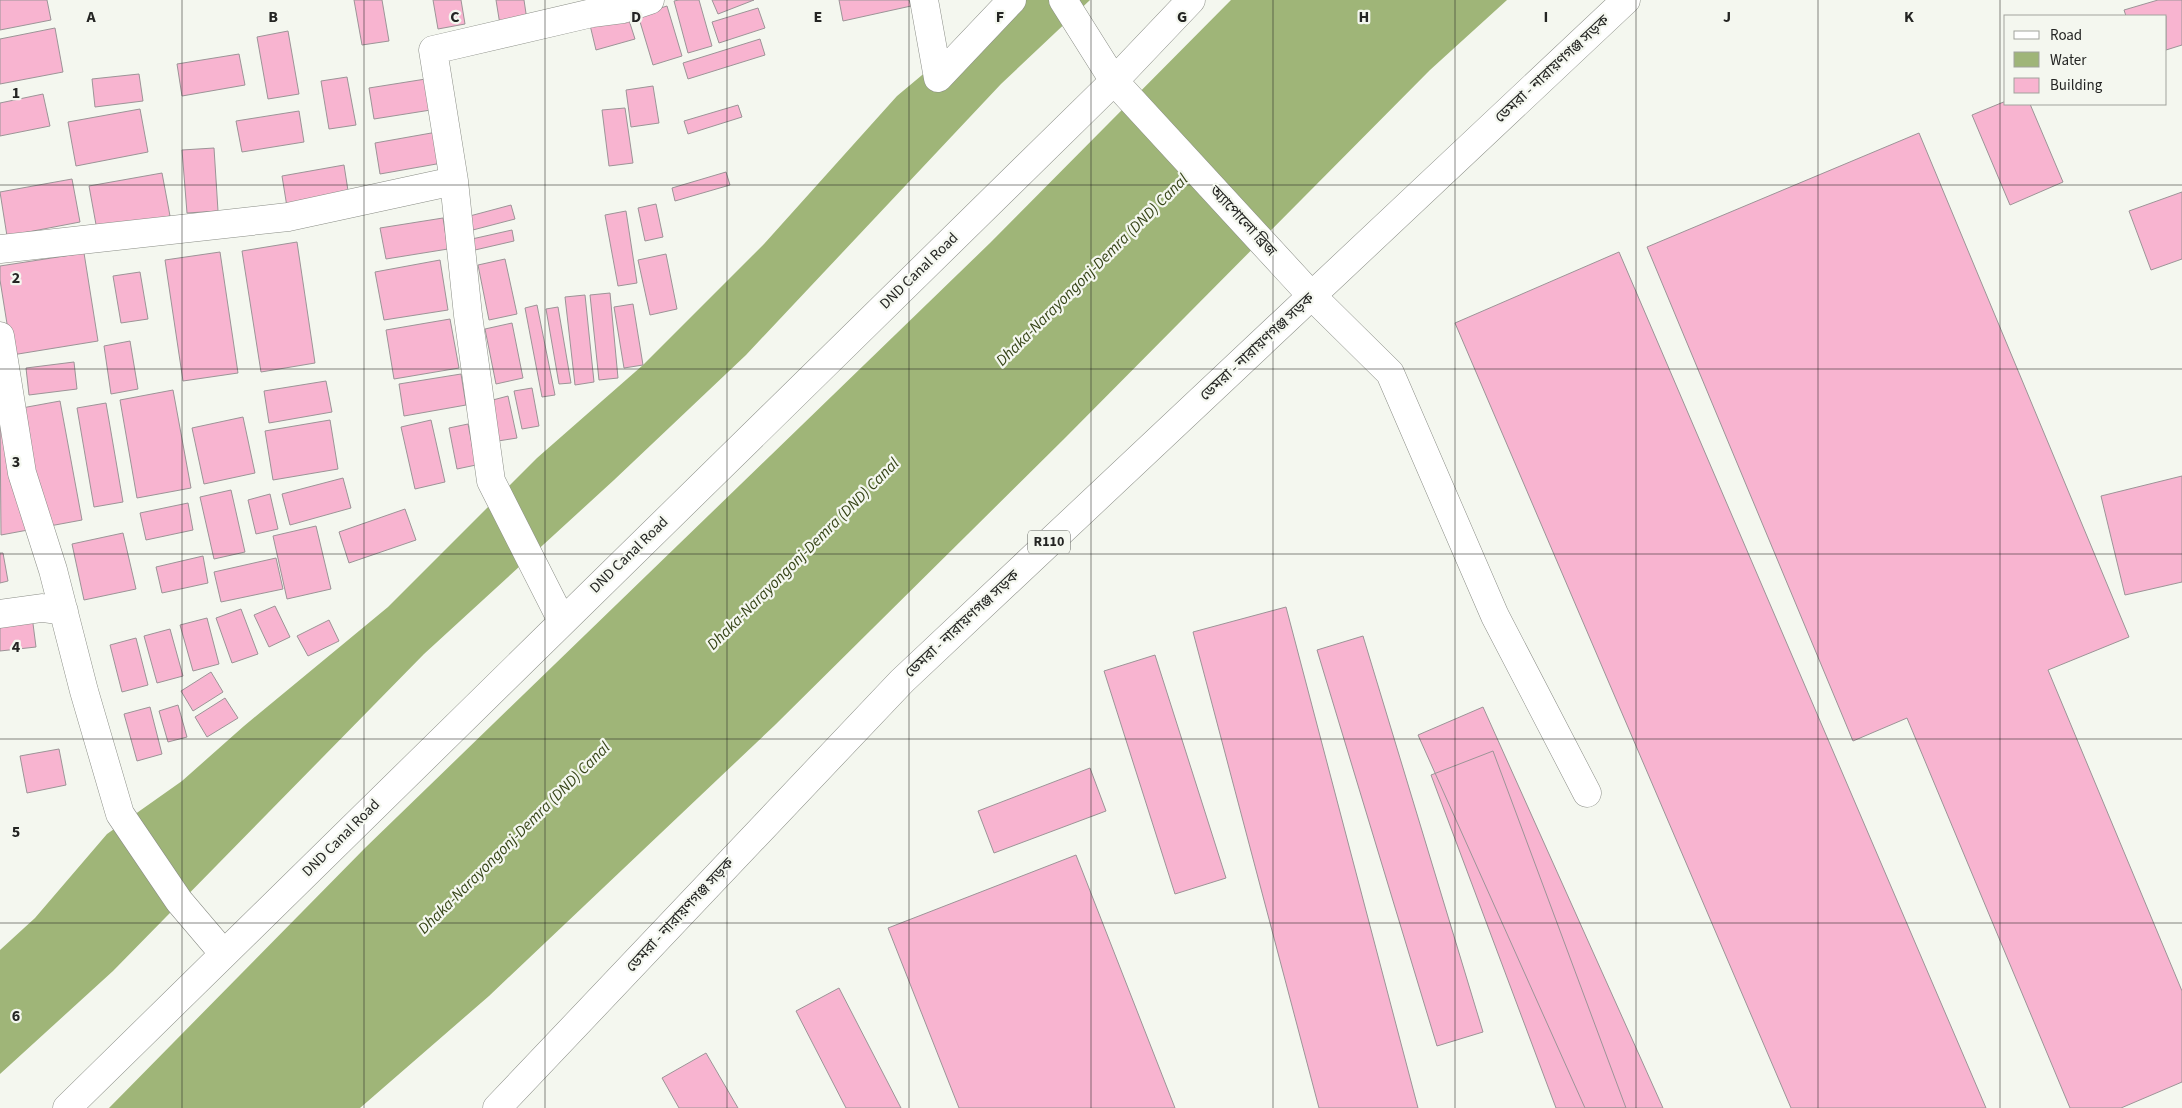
<svg xmlns="http://www.w3.org/2000/svg" width="2182" height="1108" viewBox="0 0 2182 1108" font-family="'Source Sans 3','Noto Sans Bengali',sans-serif">
	<style>
		.water { fill: #9fb578 }
		.building { fill: #f8b4d0; stroke: #9c9497 }
		.lines { fill: none; stroke-linecap: round; stroke-linejoin: round }
		.minor-casing { stroke: #8a8d86; stroke-width: 29 }
		.major-casing { stroke: #8a8d86; stroke-width: 29 }
		.minor { stroke: #fff; stroke-width: 28 }
		.major { stroke: #fff; stroke-width: 28 }
		.grid { fill: none; stroke: #242523; stroke-width: 1; stroke-opacity: 0.55 }
		.labels { text-anchor: middle; dominant-baseline: central; stroke-width: 4.5; stroke-linejoin: round; paint-order: stroke }
		.shield { fill: #f4f7ef; stroke: #626460; stroke-width: 1 }
		.shield-label { font-size: 14px; font-weight: bold; fill: #242523 }
		.street-label { font-size: 15px; fill: #242523; stroke: #f4f7ef }
		.water-label { font-size: 16px; font-style: italic; fill: #364417; stroke: #f4f7ef }
		.grid-label { font-size: 16px; text-anchor: middle; font-weight: bold; fill: #242523; stroke: #f4f7ef; stroke-width: 4.5; stroke-linejoin: round; paint-order: stroke }
	</style>
	<rect width="100%" height="100%" fill="#f4f7ef"/>
	<path class="water" d="M1025 0H1090L1001 84 746 355 614 480 424 654 113 971 0 1074V950L35 918 107 834 182 781 244 726 388 607 537 458 643 365 764 244 897 96 952 50Z
		M1231 0H1507L1430 70 1064 439 775 725 489 996 360 1108H109L366 847 990 243Z"/>
	<path class="building" d="M0 0H47L51 20 0 30Z
		M354 0H382L389 41 362 45Z
		M433 0H461L465 24 438 29Z
		M496 0H524L528 27 501 31Z
		M679 0H699L712 46 688 53 674 1Z
		M712 0H754L718 14Z
		M839 0H909L911 6 843 21Z
		M2158 0H2182V45L2166 50V16H2126L2124 10Z
		M667 6 682 56 653 65 638 15Z
		M758 8 765 28 719 43 712 22Z
		M627 14 635 39 596 50 590 25Z
		M55 28 63 72 0 84V39Z
		M288 31 299 94 268 99 257 37Z
		M760 39 765 55 688 79 683 63Z
		M239 54 245 85 182 96 177 64Z
		M139 74 143 101 95 107 92 79Z
		M347 77 356 125 329 129 321 81Z
		M432 78 437 109 374 119 369 88Z
		M653 86 659 123 631 127 626 90Z
		M43 94 50 126 0 136V103Z
		M2006 101V104H2030L2063 182 2010 205 1972 115Z
		M738 105 742 117 688 134 684 121Z
		M625 108 633 163 609 166 602 110Z
		M140 109 148 152 76 166 68 122Z
		M299 111 304 142 242 152 236 121Z
		M437 132 442 163 380 174 375 143Z
		M1919 133 2129 637 2048 670 2182 991V1082L2121 1108H2070L1907 718 1853 741 1647 247Z
		M214 148 218 211 187 213 182 150Z
		M344 165 349 197 287 207 282 176Z
		M726 172 730 185 675 201 672 188Z
		M162 173 170 216 97 230 89 186Z
		M72 179 80 222 7 236 0 192Z
		M2182 192V259L2151 270 2129 211Z
		M656 204 663 237 645 241 638 208Z
		M511 205 515 219 469 231 466 217Z
		M626 211 637 283 618 286 605 215Z
		M443 218 448 249 386 259 380 228Z
		M512 230 514 241 475 250 472 239Z
		M297 242 315 363 261 372 242 251Z
		M220 252 238 373 183 381 165 260Z
		M1619 252 1986 1108H1791L1455 323Z
		M84 253 98 341 12 355 0 280V266Z
		M666 254 677 309 650 315 638 260Z
		M505 259 517 314 489 320 478 265Z
		M440 260 448 310 384 320 375 272Z
		M140 272 148 319 121 323 113 276Z
		M610 293 618 378 599 380 590 295Z
		M585 295 594 382 575 385 565 297Z
		M633 304 643 365 624 368 614 307Z
		M537 305 555 395 542 397 525 308Z
		M558 307 571 383 559 384 546 309Z
		M450 319 459 368 394 379 386 330Z
		M512 323 523 378 496 384 485 329Z
		M130 341 138 389 111 394 104 346Z
		M74 362 77 389 29 395 26 368Z
		M461 374 466 405 404 416 399 384Z
		M326 381 332 412 269 423 264 391Z
		M532 388 539 426 522 429 514 391Z
		M173 390 191 488 137 498 120 400Z
		M508 396 517 438 498 441 489 401Z
		M60 401 82 520 1 535 0 412Z
		M106 403 123 502 94 507 77 408Z
		M243 417 255 473 204 484 192 428Z
		M330 420 338 469 273 480 265 431Z
		M431 420 445 482 415 489 401 427Z
		M468 424 476 465 457 469 449 428Z
		M2182 476V582L2125 595 2101 496Z
		M343 478 351 508 290 525 282 494Z
		M231 490 245 552 214 559 200 497Z
		M270 494 278 529 256 534 248 500Z
		M188 503 193 530 146 540 140 513Z
		M405 509 416 540 349 563 339 532Z
		M316 526 331 589 287 599 273 536Z
		M123 533 136 589 84 600 72 544Z
		M0 553H3L8 581 0 583Z
		M203 556 208 583 162 593 156 567Z
		M276 558 283 589 221 602 214 572Z
		M275 606 290 637 269 647 254 615Z
		M1286 607 1418 1108H1319L1193 632Z
		M241 609 258 654 232 663 216 618Z
		M32 616 36 647 0 651V620Z
		M207 618 219 664 193 671 180 625Z
		M329 620 339 641 308 656 297 636Z
		M170 629 183 676 157 683 144 636Z
		M1363 636 1483 1032 1437 1046 1317 650Z
		M136 638 148 685 122 692 110 645Z
		M1155 655 1226 878 1175 894 1104 671Z
		M211 672 223 692 193 711 181 691Z
		M225 698 238 718 207 737 195 717Z
		M178 705 187 737 168 742 159 711Z
		M150 707 162 754 137 761 124 714Z
		M1483 707 1663 1108H1585L1418 735Z
		M59 749 66 785 27 793 20 756Z
		M1493 751 1626 1108H1556L1431 775Z
		M1090 768 1106 811 994 853 978 811Z
		M1076 855 1175 1108H959L888 928Z
		M839 988 901 1108H846L796 1011Z
		M706 1053 738 1108H679L662 1078Z"/>
	<g class="lines">
		<g class="minor-casing">
			<path id="minor" d="M924 0 938 78 1012 0
				M1063 0 1114 81 1311 295 1390 373 1495 616 1587 793
				M0 249 288 217 454 181
				M0 336 22 473 53 570 84 691 120 814 179 901 224 954
				M0 614 42 608 64 611
				M562 621 491 481 468 315 454 181 433 50 592 13 623 9 650 0
				M67 1108 1114 81 1191 0"/>
		</g>
		<g class="major-casing">
			<path id="major" d="M497 1108 902 681 1626 0"/>
		</g>
		<use href="#minor" class="minor"/>
		<use href="#major" class="major"/>
	</g>
	<path class="grid" d="M182 0V1108M364 0V1108M545 0V1108M727 0V1108M909 0V1108M1091 0V1108M1273 0V1108M1455 0V1108M1636 0V1108M1818 0V1108M2000 0V1108M0 185H2182M0 369H2182M0 554H2182M0 739H2182M0 923H2182"/>
	<g class="labels">
		<rect class="shield" x="1028" y="530.5" width="42" height="23" rx="4"/>
		<g class="shield-label">
			<text x="1049" y="542">R110</text>
		</g>
		<g class="street-label">
			<text transform="translate(1552 69) rotate(-43)">ডেমরা - নারায়ণগঞ্জ সড়ক</text>
			<text transform="translate(1243 221) rotate(47)">অ্যাপোলো ব্রিজ</text>
			<text transform="translate(919 271) rotate(-44)">DND Canal Road</text>
			<text transform="translate(1257 347) rotate(-43)">ডেমরা - নারায়ণগঞ্জ সড়ক</text>
			<text transform="translate(629 555) rotate(-44)">DND Canal Road</text>
			<text transform="translate(962 624) rotate(-43)">ডেমরা - নারায়ণগঞ্জ সড়ক</text>
			<text transform="translate(341 838) rotate(-45)">DND Canal Road</text>
			<text transform="translate(680 915) rotate(-47)">ডেমরা - নারায়ণগঞ্জ সড়ক</text>
		</g>
		<g class="water-label">
			<text transform="translate(1092 270) rotate(-45)">Dhaka-Narayongonj-Demra (DND) Canal</text>
			<text transform="translate(803 554) rotate(-45)">Dhaka-Narayongonj-Demra (DND) Canal</text>
			<text transform="translate(514 838) rotate(-45)">Dhaka-Narayongonj-Demra (DND) Canal</text>
		</g>
	</g>
	<g class="grid-label">
		<text x="91" y="22">A</text>
		<text x="273" y="22">B</text>
		<text x="455" y="22">C</text>
		<text x="636" y="22">D</text>
		<text x="818" y="22">E</text>
		<text x="1000" y="22">F</text>
		<text x="1182" y="22">G</text>
		<text x="1364" y="22">H</text>
		<text x="1546" y="22">I</text>
		<text x="1727" y="22">J</text>
		<text x="1909" y="22">K</text>
		<text x="16" y="98">1</text>
		<text x="16" y="283">2</text>
		<text x="16" y="467">3</text>
		<text x="16" y="652">4</text>
		<text x="16" y="837">5</text>
		<text x="16" y="1021">6</text>
	</g>
	<rect x="2004" y="15" width="162" height="90" fill="#f4f7ef" stroke="#a1a39d"/>
	<rect x="2014" y="31" width="25" height="8" fill="#ffffff" stroke="#a1a39d"/>
	<text x="2050" y="40" font-size="15" fill="#242523">Road</text>
	<rect x="2014" y="52" width="25" height="15" fill="#9fb578" stroke="#a1a39d"/>
	<text x="2050" y="65" font-size="15" fill="#242523">Water</text>
	<rect x="2014" y="78" width="25" height="15" fill="#f8b4d0" stroke="#a1a39d"/>
	<text x="2050" y="90" font-size="15" fill="#242523">Building</text>
</svg>
